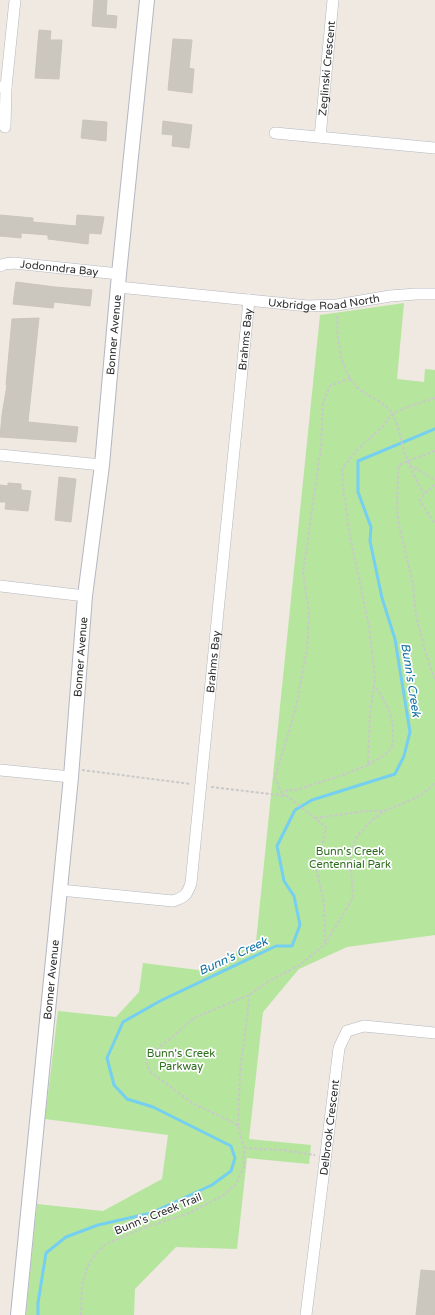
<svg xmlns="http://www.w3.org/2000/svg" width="435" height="1315" viewBox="0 0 435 1315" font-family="'Varela Round',sans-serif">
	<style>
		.green { fill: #b6e59e }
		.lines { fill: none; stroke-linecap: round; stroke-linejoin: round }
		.stream { stroke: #75cff0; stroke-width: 3 }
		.building { fill: #cbc7bf; stroke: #cbc5ba }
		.minor-casing { stroke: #b4b7c1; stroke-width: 12 }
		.tertiary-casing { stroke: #b4b7c1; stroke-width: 16 }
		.path { stroke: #c9c9c9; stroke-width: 2; stroke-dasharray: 3 2; stroke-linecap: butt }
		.minor { stroke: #fff; stroke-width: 11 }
		.tertiary { stroke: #fff; stroke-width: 14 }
		.labels { text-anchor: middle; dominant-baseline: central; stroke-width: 3.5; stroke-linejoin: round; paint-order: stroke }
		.street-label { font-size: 11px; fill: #2e2e2e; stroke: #fff }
		.park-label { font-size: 11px; fill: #2c6e1b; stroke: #fff }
		.water-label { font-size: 12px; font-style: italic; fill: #0d6fa3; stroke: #fff }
	</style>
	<rect width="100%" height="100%" fill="#efe9e1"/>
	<path class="green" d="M404 303 397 379 424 382 425 369 435 370V935L347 947 299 969 263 1012 249 1139 311 1145 309 1164 247 1158 237 1249 176 1247 135 1289 134 1315H26L37 1204 103 1211 162 1179 168 1135 45 1119 58 1011 116 1017 139 992 143 963 198 970 256 942 320 315Z"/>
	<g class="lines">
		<path class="stream" d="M38 1315V1303L46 1253 66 1237 98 1225 151 1213 212 1185 231 1171 235 1158 231 1146 153 1107 127 1099 114 1085 107 1058 123 1022 160 1001 276 946H292L300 925 294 896 284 881 277 846 295 810 312 800 395 774 404 756 410 732 395 639 382 598 370 541 371 527 358 492V461L435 429"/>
	</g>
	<path class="building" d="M94 0H107L106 15 117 16 116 28 92 26Z
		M39 30 51 31 50 40H62L59 79 35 78Z
		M173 39 192 40 189 68 194 69 192 93 168 90Z
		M83 120 107 122 106 141 81 138Z
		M163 121 192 125 189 148 172 146 173 135 162 134Z
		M0 215 33 218V222L76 226 77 215 104 217 101 234 89 233 88 244 48 239V235L21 233V238L0 236Z
		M16 282 55 287 92 290 90 306 54 302 53 308 13 304Z
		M39 318 28 422 78 427 76 442 0 437 2 415 7 385H6L12 319Z
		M59 477 76 479 71 522 55 520Z
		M8 483 21 484V490L31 491 28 511 5 509 6 502H0V485L8 486Z
		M421 1270 435 1271V1315H416Z"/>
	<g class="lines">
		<g class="minor-casing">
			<g id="minor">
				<path d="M0 87H6L15 0"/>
				<path d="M5 127 6 87"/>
				<path d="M275 133 435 148"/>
				<path id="s1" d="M320 137 333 0"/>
				<path id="s2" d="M0 266 4 264 14 263 119 274"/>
				<path id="s3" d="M118 287 308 306 337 305 390 296 416 294H435"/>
				<path d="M0 455 102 465"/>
				<path d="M0 586 85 596"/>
				<path d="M0 770 71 777"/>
				<path id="s4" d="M60 890 173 901C185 897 187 895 191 883L249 300"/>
				<path id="s5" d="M306 1315 339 1048 347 1031 364 1026 435 1033"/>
			</g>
		</g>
		<g class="tertiary-casing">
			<g id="tertiary">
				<path id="s6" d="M18 1315 71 777 85 596 102 465 119 274 147 0"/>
			</g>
		</g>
		<path class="path" d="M337 316C338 341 339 375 362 391 373 399 386 403 393 415 400 428 401 445 407 459 411 471 418 483 424 494
			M350 378 330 386 323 403 321 447 303 573 309 613 307 649 296 707 275 778 283 796 287 790H296L342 775 368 765 370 713 375 679 369 627 350 536 344 495 342 469 356 451 383 426 392 414 405 408 435 398
			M435 451 408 461 399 465 398 470 397 510 399 525 413 584 416 616 427 657 435 680
			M410 465 435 480
			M435 485 424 494 420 501 435 524
			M368 765C376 760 386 756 391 748 393 744 393 739 393 735 394 716 385 701 375 686
			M82 770 191 784
			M211 787 287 796 326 827 317 872 324 903 325 943
			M315 818 366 811H383
			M238 1126 240 1072 248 1010 249 995
			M244 1148 282 1150 315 1155
			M81 1315 82 1285 87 1268 92 1259 104 1245 144 1228 189 1213 224 1195 236 1184 244 1167V1148L238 1126 230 1121 192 1103 149 1071 146 1059 194 1018 249 995 269 981 300 965 325 944 353 898 350 856 357 836 372 820 384 811 418 797 431 787 435 782"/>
		<use href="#minor" class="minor"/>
		<use href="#tertiary" class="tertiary"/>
	</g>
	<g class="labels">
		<g class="street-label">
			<text stroke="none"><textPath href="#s1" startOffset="69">Zeglinski Crescent</textPath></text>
			<text stroke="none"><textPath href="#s2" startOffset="60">Jodonndra Bay</textPath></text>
			<text stroke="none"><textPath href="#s3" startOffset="207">Uxbridge Road North</textPath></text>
			<text stroke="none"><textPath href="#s6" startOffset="985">Bonner Avenue</textPath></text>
			<text stroke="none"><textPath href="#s4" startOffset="687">Brahms Bay</textPath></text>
			<text stroke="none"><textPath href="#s6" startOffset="661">Bonner Avenue</textPath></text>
			<text stroke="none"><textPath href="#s4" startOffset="363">Brahms Bay</textPath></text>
			<text stroke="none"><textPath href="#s6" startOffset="337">Bonner Avenue</textPath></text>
			<text stroke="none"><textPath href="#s5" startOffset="189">Delbrook Crescent</textPath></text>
			<text transform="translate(158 1214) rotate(-22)">Bunn's Creek Trail</text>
		</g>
		<g class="park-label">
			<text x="350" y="851">Bunn's Creek<tspan x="350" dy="13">Centennial Park</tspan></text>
			<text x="181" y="1053">Bunn's Creek<tspan x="181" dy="13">Parkway</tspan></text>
		</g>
		<g class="water-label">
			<text transform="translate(411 680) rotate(81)">Bunn's Creek</text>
			<text transform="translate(233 956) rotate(-25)">Bunn's Creek</text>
		</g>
	</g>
</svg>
